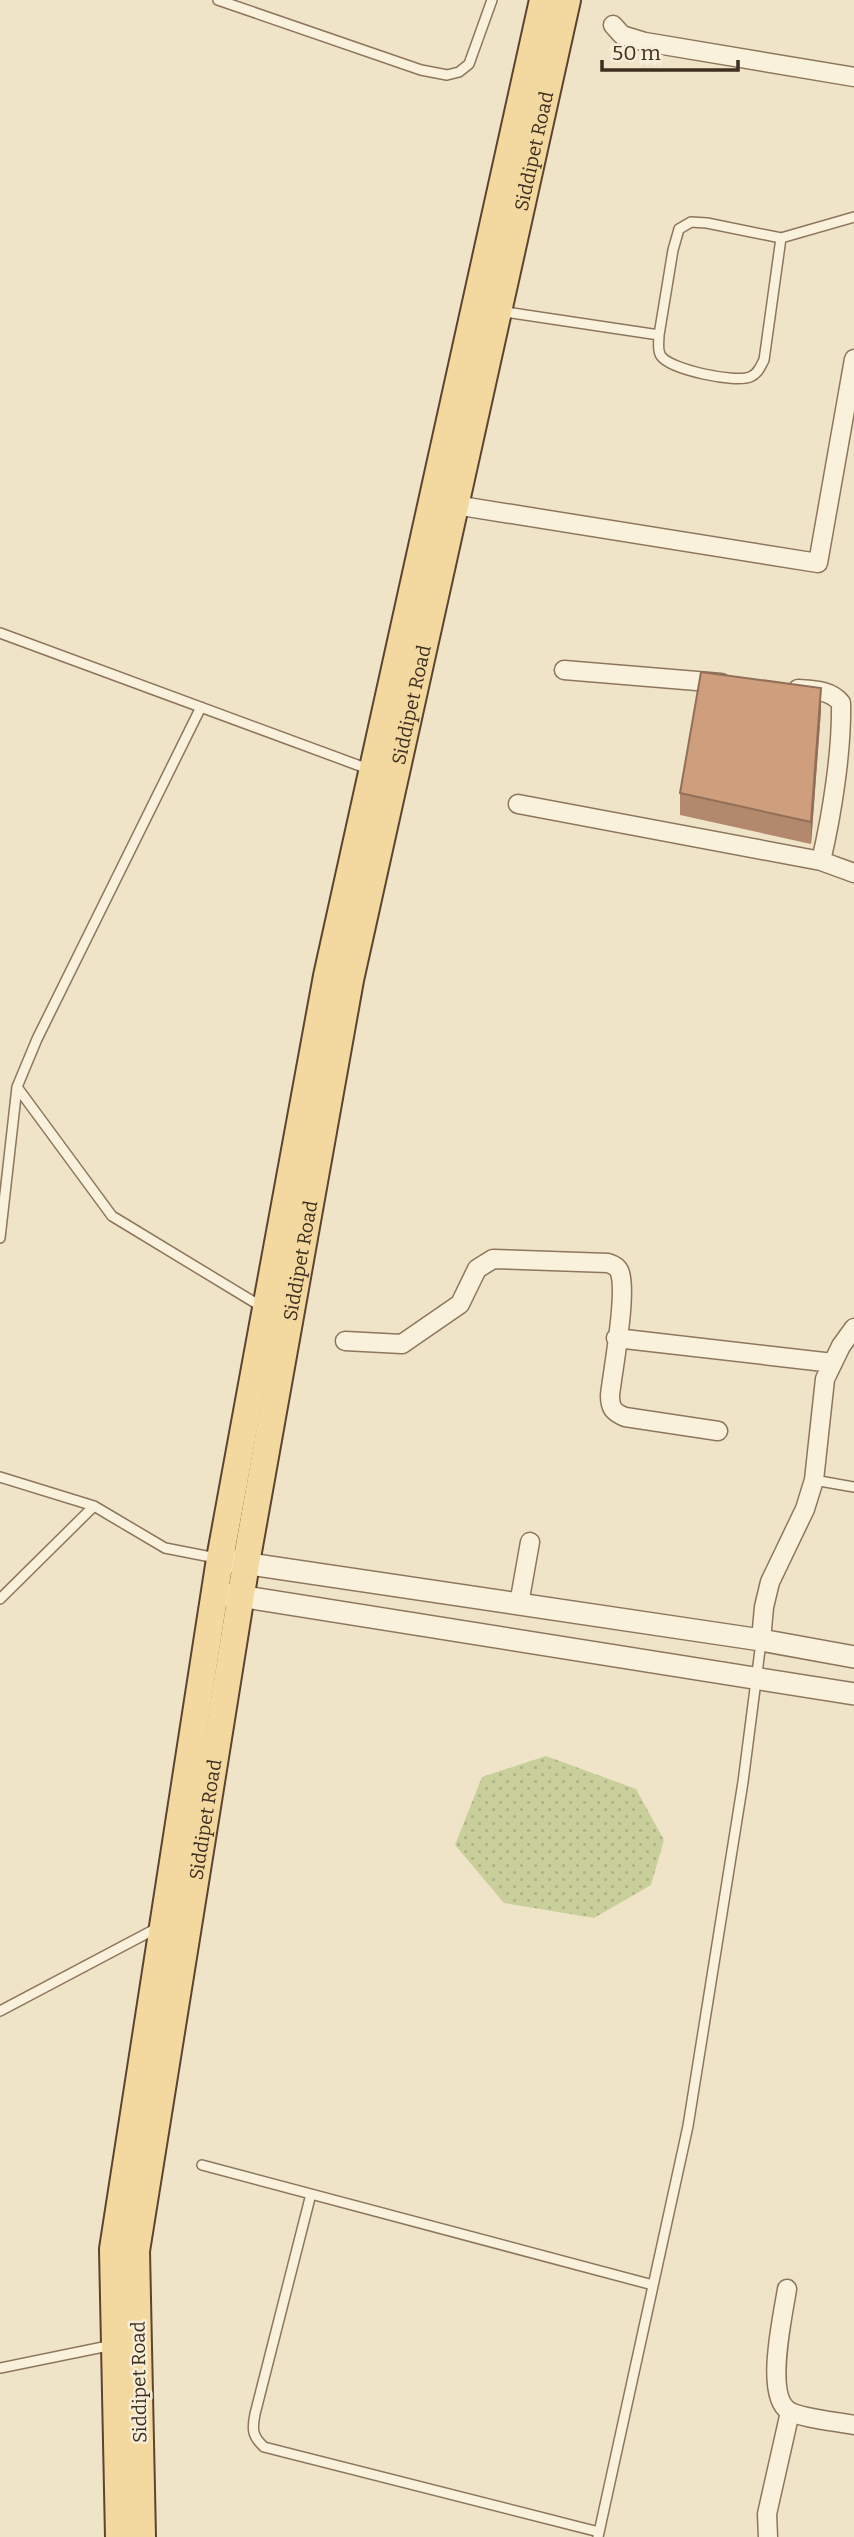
<svg xmlns="http://www.w3.org/2000/svg" width="854" height="2537" viewBox="0 0 854 2537" font-family="Bitter,serif">
	<style>
		.park { fill: url(#park-dots) }
		.lines { fill: none; stroke-linecap: round; stroke-linejoin: round }
		.service-casing { stroke: #8d765c; stroke-width: 12 }
		.minor-casing { stroke: #8d765c; stroke-width: 21 }
		.tertiary-casing { stroke: #8d765c; stroke-width: 24 }
		.primary-casing { stroke: #5b4430; stroke-width: 30 }
		.service { stroke: #faf1dc; stroke-width: 9 }
		.minor { stroke: #faf1dc; stroke-width: 18 }
		.tertiary { stroke: #faf1dc; stroke-width: 21 }
		.primary { stroke: #f3d9a0; stroke-width: 26 }
		.wall { fill: #b2896c }
		.shaded-wall { fill: #916f58 }
		.building { fill: #cf9f7d; stroke: #916f58; stroke-width: 2 }
		.labels { text-anchor: middle; dominant-baseline: central; stroke-width: 5; stroke-linejoin: round; paint-order: stroke }
		.street-label { font-size: 19px; fill: #3d2e20; stroke: #f7eed8 }
	</style>
	<defs>
		<pattern id="park-dots" width="8" height="8" patternUnits="userSpaceOnUse" patternTransform="scale(1.75)"><rect width="8" height="8" fill="#c9cf9b"/><path d="M2 2h.1M6 6h.1" fill="none" stroke="#aeb285" stroke-width="1.8" stroke-linecap="round"/></pattern>
	</defs>
	<rect width="100%" height="100%" fill="#f0e4c8"/>
	<path class="park" d="M546 1756 636 1789 664 1840 651 1885 594 1918 504 1903 455 1845 482 1777Z"/>
	<g class="lines">
		<g class="service-casing">
			<path id="service" d="M218 0 421 70 447 75 459 72 469 64 492 0
				M499 311 659 335C659 342 657 350 661 356 671 370 735 383 750 377 758 374 760 367 764 360L781 238 854 217
				M659 335 673 250 679 229 691 222 707 223 781 238
				M0 633 371 770
				M201 707 37 1039 17 1087 112 1216 262 1307
				M0 1238 17 1087
				M0 1477 94 1506 165 1548 216 1558
				M814 1480 854 1487
				M0 1599 94 1506
				M0 2011 159 1927
				M202 2165 653 2285
				M311 2194 255 2414C252 2429 252 2436 264 2447L599 2532
				M0 2368 113 2345
				M598 2537 688 2126 743 1782 761 1642"/>
		</g>
		<g class="minor-casing">
			<path id="minor" d="M613 25 622 35 645 42 854 77
				M455 505 818 563 854 359
				M564 670 721 683
				M798 689C813 690 831 690 841 703 842 751 832 814 821 861
				M518 804 821 861 854 873
				M616 1338 833 1363
				M345 1341 402 1344 460 1304 477 1269 493 1259 608 1263C614 1265 618 1267 620 1273 627 1295 613 1369 610 1395 610 1408 613 1412 625 1417L718 1431
				M519 1604 530 1542
				M761 1640 764 1607 770 1582 805 1509 814 1480 825 1379 841 1346 854 1328
				M787 2289C783 2316 764 2396 789 2411 800 2418 840 2422 854 2425
				M768 2537 767 2514 790 2412"/>
		</g>
		<g class="tertiary-casing">
			<path id="tertiary" d="M230 1561 761 1640 854 1657
				M227 1594 854 1694"/>
		</g>
		<g class="primary-casing">
			<g id="primary">
				<path d="M119 2537 113 2249 220 1559 327 976 543 0"/>
				<path id="s1" d="M142 2537 136 2251 246 1563 350 980 567 0"/>
			</g>
		</g>
		<use href="#service" class="service"/>
		<use href="#minor" class="minor"/>
		<use href="#tertiary" class="tertiary"/>
		<use href="#primary" class="primary"/>
	</g>
	<path class="wall" d="M821 710 811 844 680 815V793Z"/>
	<path class="shaded-wall" d="M821 688V710L811 844V822Z"/>
	<path class="building" d="M701 672 821 688 811 822 680 793Z"/>
	<g class="labels">
		<g class="street-label">
			<text stroke="none"><textPath href="#s1" startOffset="2424">Siddipet Road</textPath></text>
			<text stroke="none"><textPath href="#s1" startOffset="1857">Siddipet Road</textPath></text>
			<text stroke="none"><textPath href="#s1" startOffset="1290">Siddipet Road</textPath></text>
			<text stroke="none"><textPath href="#s1" startOffset="723">Siddipet Road</textPath></text>
			<text transform="translate(139 2382) rotate(-91)">Siddipet Road</text>
		</g>
	</g>
	<path d="M602 60v10h136v-10" fill="none" stroke="#3d2e20" stroke-width="3.5"/>
	<text x="612" y="60" font-size="21" fill="#3d2e20" stroke="#f7eed8" stroke-width="5" paint-order="stroke">50 m</text>
</svg>
